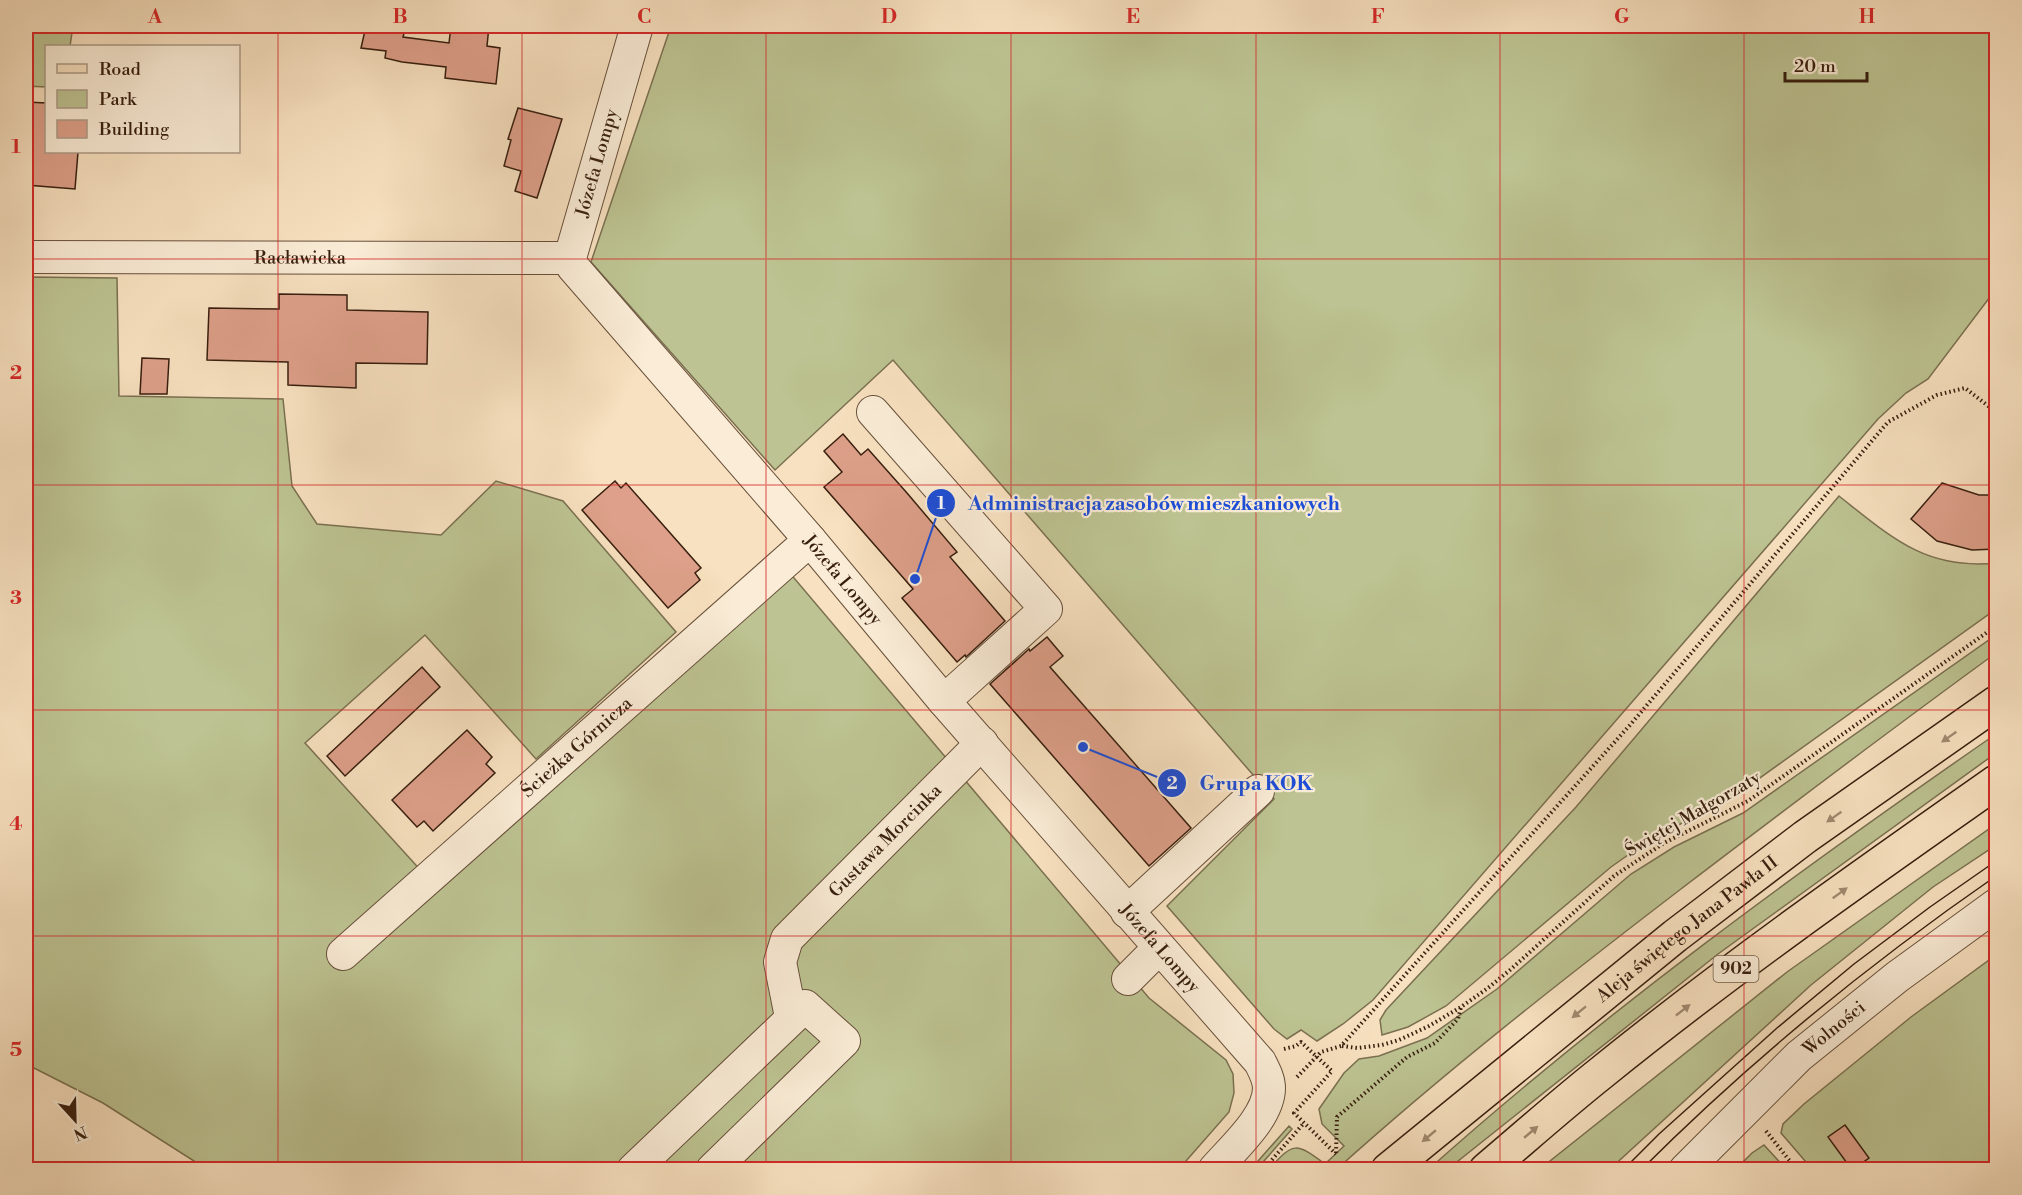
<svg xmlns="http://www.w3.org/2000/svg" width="2022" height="1195" viewBox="0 0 2022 1195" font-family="'Libre Bodoni',serif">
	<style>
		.green { fill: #bdc392; stroke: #7a7050; stroke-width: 1.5 }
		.building { fill: #dea08a; stroke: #371e0e; stroke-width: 1.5 }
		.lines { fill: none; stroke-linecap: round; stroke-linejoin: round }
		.minor-casing { stroke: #674f3a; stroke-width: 34 }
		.major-casing { stroke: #371e0e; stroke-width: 36 }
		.path { stroke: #371e0e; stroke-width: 4; stroke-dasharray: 1.5 3; stroke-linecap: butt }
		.minor { stroke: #faecd6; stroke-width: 32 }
		.major { stroke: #f8e1c0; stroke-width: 33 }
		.tram { stroke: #371e0e; stroke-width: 1.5 }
		.oneway { fill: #a18970 }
		.grid { fill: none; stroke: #d62828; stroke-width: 1.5; stroke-opacity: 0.55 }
		.labels { text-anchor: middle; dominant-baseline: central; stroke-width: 4.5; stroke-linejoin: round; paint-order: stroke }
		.shield { fill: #faecd6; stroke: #725c4a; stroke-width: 1.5 }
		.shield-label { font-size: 16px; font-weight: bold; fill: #371e0e }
		.street-label { font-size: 18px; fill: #371e0e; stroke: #faecd6 }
		.leader { fill: none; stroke: #1d4ed8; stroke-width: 2 }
		.callout-dot { fill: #1d4ed8; stroke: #faecd6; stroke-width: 2 }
		.mark-label { font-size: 18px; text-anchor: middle; font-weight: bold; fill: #fff }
		.callout-label { font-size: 20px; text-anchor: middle; font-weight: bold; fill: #1d4ed8; stroke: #faecd6; stroke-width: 4.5; stroke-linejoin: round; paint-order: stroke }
		.neatline { fill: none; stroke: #d62828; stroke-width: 2 }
		.grid-label { font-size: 20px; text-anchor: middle; font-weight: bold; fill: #d62828 }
	</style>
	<rect width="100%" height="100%" fill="#f8e1c0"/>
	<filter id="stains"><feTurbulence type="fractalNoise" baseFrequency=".00333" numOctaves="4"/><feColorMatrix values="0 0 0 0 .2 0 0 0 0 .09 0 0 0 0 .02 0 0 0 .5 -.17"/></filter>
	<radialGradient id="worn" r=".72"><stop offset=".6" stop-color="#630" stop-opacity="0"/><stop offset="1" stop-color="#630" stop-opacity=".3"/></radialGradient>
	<path class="green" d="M26 26H73L70 46H46V87L26 86Z
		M671 26H1996V289L1928 379 1906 393 1878 419 1373 1000 1343 1024 1317 1041 1301 1030 1287 1039 1274 1029 1167 906 1274 799 893 360 775 470 591 262Z
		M26 277 117 278 119 396 283 399 292 486 317 524 441 535 496 481 563 501 676 632 536 759 425 635 305 743 434 885 789 572 1149 998 1226 1060 1233 1074 1234 1093 1229 1112 1179 1169 208 1170 103 1103 26 1064Z
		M1839 496C1892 538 1926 570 1996 563V609L1736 795 1648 841 1611 867 1446 1006 1408 1027 1382 1035 1380 1020 1386 1010 1576 807Z
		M1996 635V653C1889 731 1783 811 1677 892 1561 981 1446 1071 1337 1169H1269C1294 1142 1295 1142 1325 1164L1344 1146 1322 1124 1319 1109 1344 1073 1359 1059 1379 1056 1427 1038 1497 989 1631 874 1674 847 1743 813Z
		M1996 734V753L1718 954 1448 1169H1429C1606 1011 1801 869 1996 734Z
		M1996 824V845L1933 887 1811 985 1610 1169H1540L1787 972Z
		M1996 955V1169H1812L1781 1133 1783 1124 1804 1104 1911 1017Z
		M1289 1126 1292 1129 1257 1169H1251Z
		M1764 1145 1786 1169H1736L1752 1153Z"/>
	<path class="building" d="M366 26H406L403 37 449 43 451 26H489L487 46 500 48 496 84 445 78 446 67 402 62 385 58 386 51 361 48Z
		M26 102 46 103V152H78L75 189 26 185Z
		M518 108 562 119 537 198 515 191 521 171 504 166 511 140 508 139Z
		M279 294 347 295V310L428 312 427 364 356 363V388L288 385V362L207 360 209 308 279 309Z
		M142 358 169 359 167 394H140Z
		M843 434 861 455 868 449 907 493 957 552 950 557 1005 621 966 657 965 655 957 662 902 598 913 589 824 487 842 472 824 451Z
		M615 481 621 488 626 483 701 568 695 573 700 580 668 608 582 510Z
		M1942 483 1979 495H1996V549L1972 550 1937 541 1911 519Z
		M1047 637 1063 656 1050 667 1191 828 1149 866 990 684 1029 649 1030 651Z
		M422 667 440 687 345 776 327 756Z
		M467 730 492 757 486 764 495 773 433 831 424 821 417 827 392 800Z
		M1845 1125 1869 1158 1852 1170 1828 1137Z"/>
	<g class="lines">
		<g class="minor-casing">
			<g id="minor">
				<path id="s1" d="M637 26 570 258 573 267 810 540 944 701 1260 1062C1264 1070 1269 1079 1269 1088 1269 1117 1232 1149 1214 1170"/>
				<path id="s2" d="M28 257 570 258"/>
				<path d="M873 412 1046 609 944 701"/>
				<path d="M1127 912 1258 791"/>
				<path id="s3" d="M343 954 810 540"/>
				<path d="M1128 979 1159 948"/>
				<path id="s4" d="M791 1017 780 962 787 939 982 743"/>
				<path d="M633 1170 805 1006 844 1041 712 1170"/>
				<path id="s5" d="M1685 1170 1799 1056 1897 977 1996 905"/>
			</g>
		</g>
		<g class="major-casing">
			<g id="major">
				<path id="s6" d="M1388 1170 1675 936 1805 837 1996 703"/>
				<path d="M1486 1170C1525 1137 1562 1104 1601 1073 1728 970 1862 876 1996 782"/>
			</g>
		</g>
		<path class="path" d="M1342 1046 1357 1048 1382 1045 1399 1040 1429 1026 1461 1007 1488 988 1510 970 1614 876 1664 843 1748 801 1996 626
			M1284 1049 1296 1046 1301 1042 1332 1071 1294 1113 1336 1154
			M1297 1077 1321 1052 1341 1046 1630 725 1888 422 1937 395 1965 388 1996 412
			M1766 1131 1797 1170
			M1336 1153 1337 1117 1407 1057 1435 1043 1458 1019 1461 1007
			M1263 1170 1304 1123"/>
		<use href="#minor" class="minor"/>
		<use href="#major" class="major"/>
		<path class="tram" d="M1623 1170 1659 1134 1777 1028 1854 964 1930 907 1996 861
			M1641 1170C1750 1061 1870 963 1996 876"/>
	</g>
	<defs><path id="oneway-solid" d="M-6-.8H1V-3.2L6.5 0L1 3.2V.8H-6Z" transform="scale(1.5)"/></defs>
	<g class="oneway">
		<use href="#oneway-solid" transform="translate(1949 737) rotate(145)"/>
		<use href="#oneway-solid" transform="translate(1834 817) rotate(145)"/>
		<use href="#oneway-solid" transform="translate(1840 893) rotate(-36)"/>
		<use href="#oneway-solid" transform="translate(1683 1010) rotate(-38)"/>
		<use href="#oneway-solid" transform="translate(1579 1012) rotate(141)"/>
		<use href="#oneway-solid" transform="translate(1531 1132) rotate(-40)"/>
		<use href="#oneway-solid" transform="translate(1429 1136) rotate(140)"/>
	</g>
	<path class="grid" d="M278 26V1170M522 26V1170M766 26V1170M1011 26V1170M1256 26V1170M1500 26V1170M1744 26V1170M26 259H1996M26 485H1996M26 710H1996M26 936H1996"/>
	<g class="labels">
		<rect class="shield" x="1713.5" y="956" width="45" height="26" rx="4.5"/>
		<g class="shield-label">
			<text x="1736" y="969">902</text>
		</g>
		<g class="street-label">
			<text transform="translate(597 163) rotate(-74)">Józefa Lompy</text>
			<text stroke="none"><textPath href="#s2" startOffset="272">Racławicka</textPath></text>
			<text stroke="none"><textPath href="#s1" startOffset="664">Józefa Lompy</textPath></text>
			<text stroke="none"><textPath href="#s3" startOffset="312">Ścieżka Górnicza</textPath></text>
			<text transform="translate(1693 814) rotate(-30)">Świętej Małgorzaty</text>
			<text stroke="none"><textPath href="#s4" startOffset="219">Gustawa Morcinka</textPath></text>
			<text stroke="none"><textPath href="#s6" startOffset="384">Aleja świętego Jana Pawła II</textPath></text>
			<text stroke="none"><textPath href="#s1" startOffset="1150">Józefa Lompy</textPath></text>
			<text stroke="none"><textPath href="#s5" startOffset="206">Wolności</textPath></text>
		</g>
	</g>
	<path class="leader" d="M915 579L941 503M1083 747L1172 783"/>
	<g class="callout-dot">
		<circle cx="915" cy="579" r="6"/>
		<circle cx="1083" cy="747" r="6"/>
		<circle cx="941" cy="503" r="15"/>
		<circle cx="1172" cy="783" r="15"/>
	</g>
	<g class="mark-label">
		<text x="941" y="509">1</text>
		<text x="1172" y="789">2</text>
	</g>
	<g class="callout-label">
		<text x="1154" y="510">Administracja zasobów mieszkaniowych</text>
		<text x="1256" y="790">Grupa KOK</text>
	</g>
	<rect width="2022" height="1195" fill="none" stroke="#f8e1c0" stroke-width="66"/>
	<rect x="45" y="45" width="195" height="108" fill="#faecd6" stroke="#ac9a86" stroke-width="1.5"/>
	<rect x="57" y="64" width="30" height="9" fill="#f8e1c0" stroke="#ac9a86" stroke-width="1.5"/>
	<text x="99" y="75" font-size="18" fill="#371e0e">Road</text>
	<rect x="57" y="90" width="30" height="18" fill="#bdc392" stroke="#ac9a86" stroke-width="1.5"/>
	<text x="99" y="105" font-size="18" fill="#371e0e">Park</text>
	<rect x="57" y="120" width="30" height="18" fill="#dea08a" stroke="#ac9a86" stroke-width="1.5"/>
	<text x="99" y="135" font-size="18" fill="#371e0e">Building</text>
	<g transform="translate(75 1120) rotate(158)" stroke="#faecd6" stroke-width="4.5" paint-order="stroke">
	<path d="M0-4.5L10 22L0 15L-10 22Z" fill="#371e0e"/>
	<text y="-9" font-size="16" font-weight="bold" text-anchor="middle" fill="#371e0e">N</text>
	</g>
	<path d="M1785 72v9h82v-9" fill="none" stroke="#371e0e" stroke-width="3"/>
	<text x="1794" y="72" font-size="18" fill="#371e0e" stroke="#faecd6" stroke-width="4.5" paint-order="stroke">20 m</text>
	<rect x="33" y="33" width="1956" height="1129" class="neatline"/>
	<g class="grid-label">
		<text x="155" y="23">A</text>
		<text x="400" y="23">B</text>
		<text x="644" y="23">C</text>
		<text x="889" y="23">D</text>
		<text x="1133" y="23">E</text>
		<text x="1378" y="23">F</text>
		<text x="1622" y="23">G</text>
		<text x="1867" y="23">H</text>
		<text x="16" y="153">1</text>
		<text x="16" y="379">2</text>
		<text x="16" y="604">3</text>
		<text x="16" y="830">4</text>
		<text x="16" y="1056">5</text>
	</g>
	<rect width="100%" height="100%" filter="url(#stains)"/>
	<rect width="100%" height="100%" fill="url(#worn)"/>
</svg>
